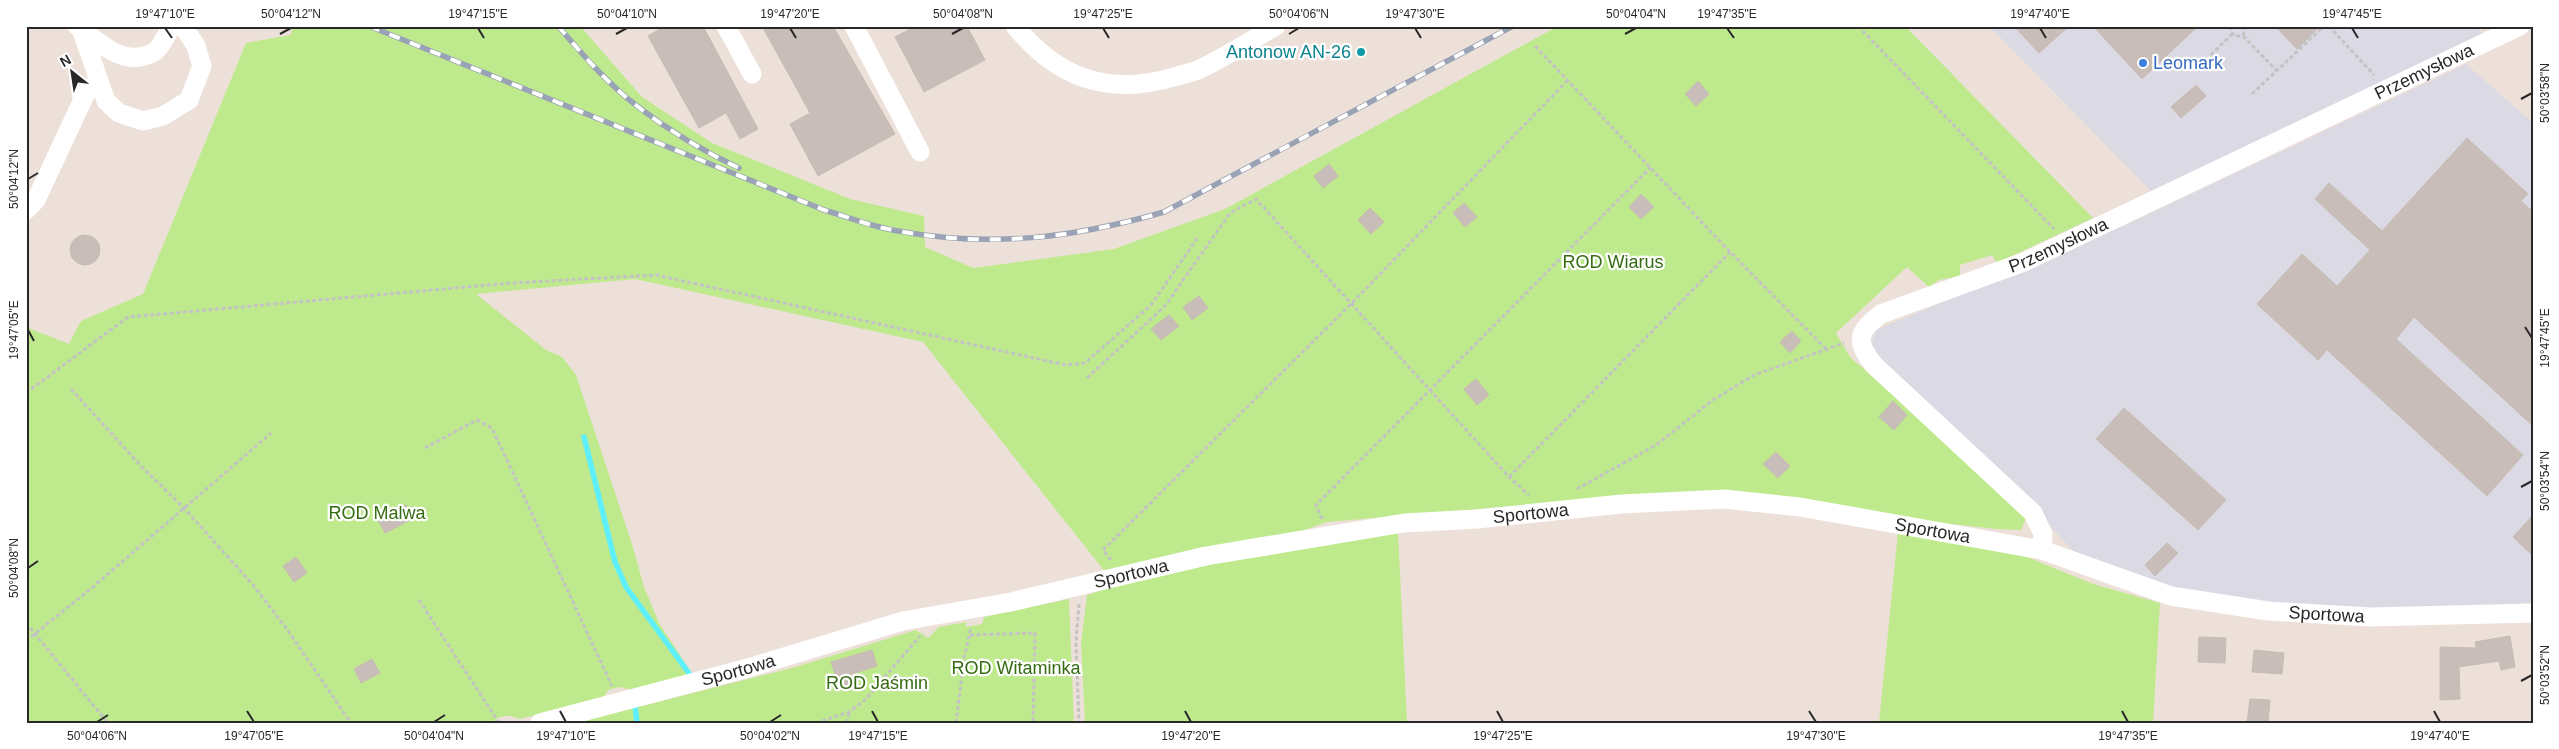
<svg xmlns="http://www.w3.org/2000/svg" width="2559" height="749" viewBox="0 0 2559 749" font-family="Arial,sans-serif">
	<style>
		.industrial { fill: #dbdae4 }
		.green { fill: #beea8d }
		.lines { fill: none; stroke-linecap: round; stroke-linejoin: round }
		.stream { stroke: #5df0fc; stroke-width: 5.5 }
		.building { fill: #c8bdb8; stroke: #c8bcb2 }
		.path { stroke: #c3c3c3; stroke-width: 3; stroke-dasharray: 4 2.5; stroke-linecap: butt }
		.minor { stroke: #fff; stroke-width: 19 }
		.rail-casing { stroke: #9aa3b5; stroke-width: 5.5 }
		.rail { stroke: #fff; stroke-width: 4; stroke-dasharray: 11; stroke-linecap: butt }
		.ticks { fill: none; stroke: #282828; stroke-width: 2 }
		.culture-dot { fill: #0f9aa8; stroke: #fff; stroke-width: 2 }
		.shop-dot { fill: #3f7fe0; stroke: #fff; stroke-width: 2 }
		.labels { text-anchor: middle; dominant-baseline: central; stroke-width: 4.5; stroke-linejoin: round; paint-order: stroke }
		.culture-label { font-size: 18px; fill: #0d838f; stroke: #fff; text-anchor: end }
		.shop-label { font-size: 18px; fill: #366cbe; stroke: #fff; text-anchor: start }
		.street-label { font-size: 18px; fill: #282828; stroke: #fff }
		.park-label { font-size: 18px; fill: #356c11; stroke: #fff }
		.neatline { fill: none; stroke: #282828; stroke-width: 2 }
		.ticks-label { font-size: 12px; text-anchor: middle; fill: #282828 }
	</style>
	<rect width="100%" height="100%" fill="#ede0d8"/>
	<path class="industrial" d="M1989 26H2475L2482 34 2153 193Z
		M2466 64 2533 123V602L2448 611 2277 607 2170 591 2076 554 2051 527 2039 508 1878 362 1871 344 1876 330 2126 225Z"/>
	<path class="green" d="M292 26H580L642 97 712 143 850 199 924 216 925 247 973 268 1114 249 1225 209 1558 26H1905L2093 218 1997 263 1992 255 1960 265V276L1939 280 1929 287 1907 267 1836 333 1850 357 2019 507 2026 518 2021 530 1997 529 1905 519 1780 497 1560 502 1327 522 1302 531 1106 573 923 342 635 279 476 294 546 350 562 357 576 375 632 544 644 587 659 623 693 675 633 690 619 687 608 690 603 698 520 719C510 715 500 714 492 723H26V327L69 344 81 321 143 294 246 43 291 35Z
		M1398 531 1407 723H1085L1081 643 1087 595 1146 576Z
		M1898 532 2027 557 2093 584 2160 603 2153 723H1879Z
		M1069 599 1074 723H575L792 668 916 630 928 638 939 627 967 622 965 627 982 624 984 617Z"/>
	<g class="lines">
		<path class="stream" d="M584 437 615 562 626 587 691 676
			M637 723 635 705 639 704"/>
	</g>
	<path class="building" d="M665 26H703L758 129 740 139 726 113 699 128 648 36Z
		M762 26H833L895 134 818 176 790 124 810 113Z
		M916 26H967L985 60 924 92 895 37Z
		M2014 26H2069L2039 53Z
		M2093 26H2198L2142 79Z
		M2275 26H2320L2297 49Z
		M1698 81 1709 94 1696 106 1685 94Z
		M2196 85 2206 96 2181 118 2171 107Z
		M2467 138 2528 194 2521 201 2533 212V426L2414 317 2396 339 2523 455 2487 496 2327 350 2318 360 2257 304 2302 254 2337 286 2370 250 2315 199 2329 183 2382 231Z
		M1329 164 1338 176 1323 188 1314 176Z
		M1641 194 1654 207 1641 219 1629 207Z
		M1464 203 1477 217 1465 227 1453 213Z
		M1370 208 1384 222 1371 234 1358 220Z
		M70 250a15 15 0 1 1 30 0a15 15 0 1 1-30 0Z
		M1199 296 1208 308 1192 320 1183 307Z
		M1169 315 1179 326 1161 340 1151 329Z
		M1792 331 1801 341 1790 353 1780 342Z
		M1476 379 1489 395 1477 405 1464 389Z
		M1893 401 1907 415 1894 430 1879 417Z
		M2124 408 2226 500 2198 530 2096 439Z
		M1776 452 1790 466 1778 478 1763 464Z
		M406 505 412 519 385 533 378 520Z
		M2533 515V556L2513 537Z
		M2167 543 2178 553 2155 576 2145 565Z
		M296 557 307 573 294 582 283 566Z
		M2510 636 2515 667 2501 670 2499 661 2459 667 2460 699 2440 700V647L2476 648 2475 642Z
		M2199 637 2226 638 2225 663 2198 662Z
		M872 650 877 666 852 674 855 684 839 688 831 662Z
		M2254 650 2284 653 2282 674 2252 672Z
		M372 659 380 673 361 683 354 669Z
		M2250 699 2270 700 2268 723H2247Z"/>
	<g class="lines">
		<path class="path" d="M1858 26 2054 229
			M2232 26 2231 31 2234 36H2243
			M2329 26 2374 75
			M2243 36 2277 71
			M2243 36 2245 26
			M1535 46 1730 252 1828 351
			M2211 55 2232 34
			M2252 94 2324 26
			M1087 378 1165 306 1230 213 1256 199 1509 477 1529 495
			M71 389 142 467 184 508 254 586 286 628 351 723
			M26 393 128 317 511 283 656 275 1066 365 1085 363 1151 305 1198 237
			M425 448 477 420 492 428 612 686
			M1509 477 1730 252
			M1577 489 1656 445 1713 400 1754 375 1844 343
			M1322 519 1316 505 1650 168
			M1111 560 1103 550 1352 303 1567 81
			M419 600 499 723
			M1079 604 1076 642 1079 723
			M26 623 108 723
			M970 635 1035 633 1033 723
			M26 641 94 586 271 433
			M816 723 849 712 865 700 920 636
			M847 723 849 712
			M956 723 964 658 971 627"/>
		<g class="minor">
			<path d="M77 26 81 29 106 101 119 113 143 121 163 116 189 100 202 66 196 46 183 26"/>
			<path d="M726 26 752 74"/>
			<path d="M854 26 920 152"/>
			<path d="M1015 26C1058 79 1109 96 1174 77 1182 74 1192 73 1200 69 1226 57 1251 40 1276 26"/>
			<path d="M81 29C102 45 126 68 154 52 161 48 167 33 172 26"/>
			<path d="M26 210 36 200 86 93 98 81"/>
			<path id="s1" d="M2042 550 2043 534 2033 513 1874 365C1855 341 1857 332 1881 314L2024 262 2520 26"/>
			<path id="s2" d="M540 723 748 668 903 621 1011 602 1206 556 1404 523 1477 519 1622 504 1724 499 1800 507 2042 550 2171 596 2268 611 2370 617 2533 613"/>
		</g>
		<g class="rail-casing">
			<path id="rail" d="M369 26 824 210C848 217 873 227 898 231 992 248 1073 238 1164 212L1513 26
				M558 26C582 54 608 84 637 106 668 130 703 151 739 168"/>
		</g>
		<use href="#rail" class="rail"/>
	</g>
	<path class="ticks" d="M165 28 172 38M478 28 484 38M790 28 796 38M1103 28 1109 38M1415 28 1421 38M1727 28 1734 38M2040 28 2046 38M2352 28 2358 38M280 34 291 28M616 34 627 28M952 34 963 28M1289 34 1299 28M1625 34 1636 28M2521 99 2532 93M28 179 38 173M2525 327 2532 338M28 330 34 341M2521 487 2532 481M28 568 38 561M2521 681 2532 675M247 711 254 722M560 711 566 722M872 711 878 722M1185 711 1191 722M1497 711 1503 722M1809 711 1816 722M2122 711 2128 722M2434 711 2440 722M97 722 108 715M434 722 445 715M770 722 781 715"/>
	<circle class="culture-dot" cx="1361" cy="52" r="5"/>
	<circle class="shop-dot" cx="2143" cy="63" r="5"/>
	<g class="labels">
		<g class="culture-label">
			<text x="1351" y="52">Antonow AN-26</text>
		</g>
		<g class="shop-label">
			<text x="2153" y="63">Leomark</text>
		</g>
		<g class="street-label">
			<text stroke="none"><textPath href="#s1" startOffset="914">Przemysłowa</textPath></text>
			<text stroke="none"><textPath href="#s1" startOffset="509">Przemysłowa</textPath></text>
			<text stroke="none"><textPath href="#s2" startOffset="1015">Sportowa</textPath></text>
			<text stroke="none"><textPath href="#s2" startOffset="1420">Sportowa</textPath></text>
			<text stroke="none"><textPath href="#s2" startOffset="610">Sportowa</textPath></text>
			<text stroke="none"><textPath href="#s2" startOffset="1825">Sportowa</textPath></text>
			<text stroke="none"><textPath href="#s2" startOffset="205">Sportowa</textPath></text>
		</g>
		<g class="park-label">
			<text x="1613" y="262">ROD Wiarus</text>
			<text x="377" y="513">ROD Malwa</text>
			<text x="1016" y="668">ROD Witaminka</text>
			<text x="877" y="683">ROD Jaśmin</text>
		</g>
	</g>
	<rect width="2559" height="749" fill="none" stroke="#ffffff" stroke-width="55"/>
	<g transform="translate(72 72) rotate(330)" stroke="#ffffff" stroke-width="4" paint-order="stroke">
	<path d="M0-4L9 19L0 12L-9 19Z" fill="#282828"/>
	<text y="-8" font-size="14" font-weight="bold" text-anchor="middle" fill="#282828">N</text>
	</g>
	<rect x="28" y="28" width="2504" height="694" class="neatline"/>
	<g class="ticks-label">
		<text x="165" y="18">19°47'10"E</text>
		<text x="291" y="18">50°04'12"N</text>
		<text x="478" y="18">19°47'15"E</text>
		<text x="627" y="18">50°04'10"N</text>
		<text x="790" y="18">19°47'20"E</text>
		<text x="963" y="18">50°04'08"N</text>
		<text x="1103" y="18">19°47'25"E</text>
		<text x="1299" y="18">50°04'06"N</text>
		<text x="1415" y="18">19°47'30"E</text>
		<text x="1636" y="18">50°04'04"N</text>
		<text x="1727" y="18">19°47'35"E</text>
		<text x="2040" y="18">19°47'40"E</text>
		<text x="2352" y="18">19°47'45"E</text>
		<text transform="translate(2545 93) rotate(-90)" y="4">50°03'58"N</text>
		<text transform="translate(14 179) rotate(-90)" y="4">50°04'12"N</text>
		<text transform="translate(14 330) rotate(-90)" y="4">19°47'05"E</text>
		<text transform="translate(2545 338) rotate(-90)" y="4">19°47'45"E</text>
		<text transform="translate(2545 481) rotate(-90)" y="4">50°03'54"N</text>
		<text transform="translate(14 568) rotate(-90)" y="4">50°04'08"N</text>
		<text transform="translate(2545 675) rotate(-90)" y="4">50°03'52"N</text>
		<text x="97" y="740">50°04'06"N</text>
		<text x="254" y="740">19°47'05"E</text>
		<text x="434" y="740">50°04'04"N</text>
		<text x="566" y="740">19°47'10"E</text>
		<text x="770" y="740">50°04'02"N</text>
		<text x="878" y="740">19°47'15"E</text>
		<text x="1191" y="740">19°47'20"E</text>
		<text x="1503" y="740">19°47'25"E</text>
		<text x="1816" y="740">19°47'30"E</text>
		<text x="2128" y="740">19°47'35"E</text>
		<text x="2440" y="740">19°47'40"E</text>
	</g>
</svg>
